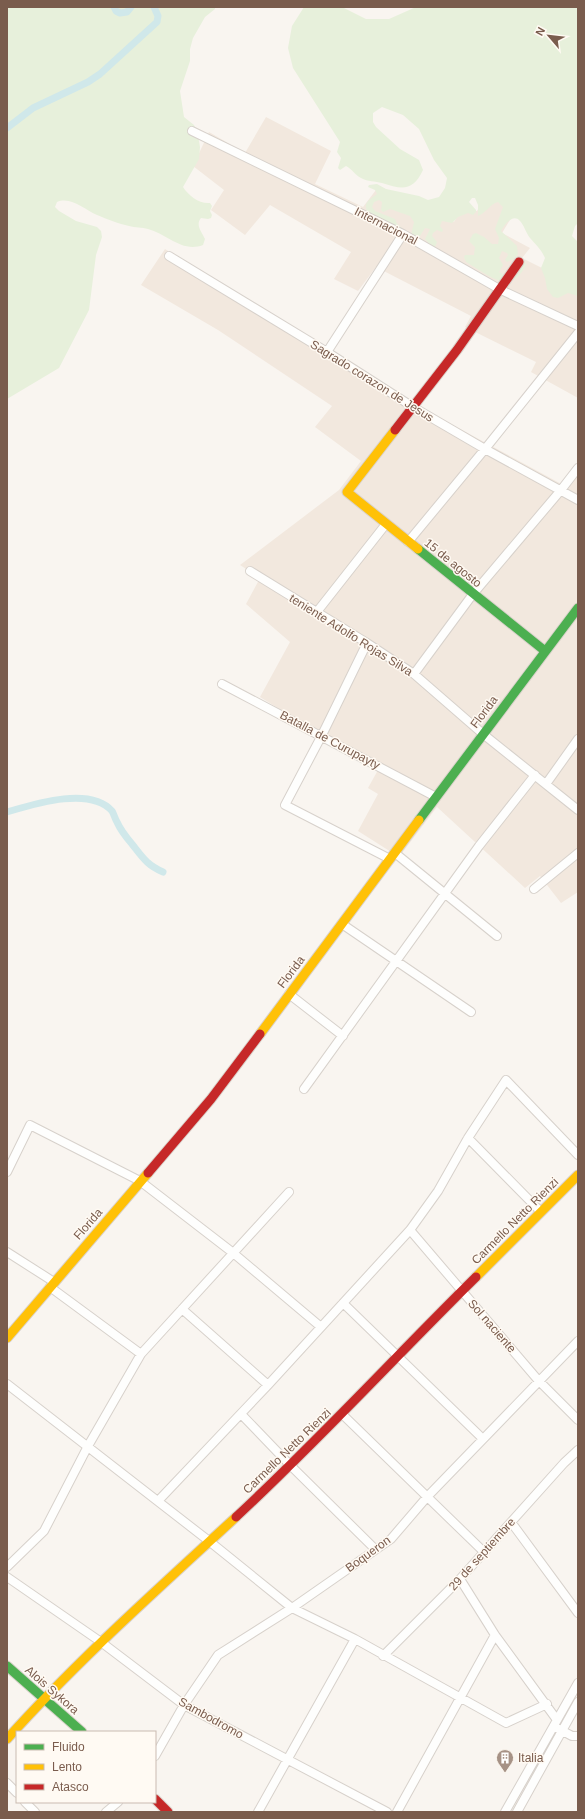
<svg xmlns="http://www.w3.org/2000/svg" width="585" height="1819" viewBox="0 0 585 1819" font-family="Arial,sans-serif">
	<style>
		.residential { fill: #f2e8de }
		.green { fill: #e7f0db }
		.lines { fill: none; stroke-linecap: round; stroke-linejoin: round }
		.canal { stroke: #d0e8ea; stroke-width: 7 }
		.street-casing { stroke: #d7d1cb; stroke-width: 10 }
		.fast-casing { stroke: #d9d2cb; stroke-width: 11 }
		.slow-casing { stroke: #d9d2cb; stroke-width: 11 }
		.jam-casing { stroke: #d9d2cb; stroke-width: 11 }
		.street { stroke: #fefefd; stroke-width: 8 }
		.fast { stroke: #4caf50; stroke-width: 9 }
		.slow { stroke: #ffc107; stroke-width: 9 }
		.jam { stroke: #c62828; stroke-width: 9 }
		.labels { text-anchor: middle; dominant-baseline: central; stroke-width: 3; stroke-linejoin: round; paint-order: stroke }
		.street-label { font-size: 12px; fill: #7a5c4d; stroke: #fffaf3 }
		.poi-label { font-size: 12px; fill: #7a5c4d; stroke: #fffaf3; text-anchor: start }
	</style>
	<rect width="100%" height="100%" fill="#f9f5f0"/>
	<path class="residential" d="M266 117 331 151 315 184 363 207 379 186 454 222 461 210 477 211 488 194 516 210 502 233 530 248 522 258 578 286V398L531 372 536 362 465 327 471 316 376 267 358 291 334 279 351 252 270 205 245 235 211 210 224 190 193 166 209 132 245 153Z
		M165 249 416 405 565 486 578 462V892L561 903 540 876 525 888 437 807 399 857 358 831 378 794 368 788 378 770 260 697 290 642 246 604 260 578 240 565 339 490 361 461 315 427 332 406 218 330 141 285Z"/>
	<path class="green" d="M7 7H215V9L205 17 193 38 190 49V61L180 91 184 117 194 125 198 135 200 147 199 159 183 187C189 196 199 204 210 203L212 206 210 211 212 215 211 218 208 219 201 218C195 225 202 232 205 239L203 245C182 253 167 234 148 229 142 227 135 228 129 226 119 224 107 219 97 215 85 210 71 196 57 202L55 207 59 211 76 221 97 227 101 231 102 237 96 255 89 310 59 368 7 399Z
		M304 7H342L366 19H389L416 7H578V223L575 226 572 236 578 242V296L568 293 558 298 553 297 547 289 545 278 541 268 545 258C541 249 536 245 530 238 526 233 524 225 520 221 513 213 504 225 501 231L517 246 518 254 515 258 507 262 505 260 508 255 507 253 502 251 499 258 503 265 499 272 506 276 524 260 526 265C510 297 489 275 466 262L464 257 465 255H474L475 247 469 241 473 234 476 233 484 237 492 244H498L499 238 495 229 503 207 498 202C490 204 486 213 478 216V205L475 198H472L469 202 476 210V212L473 215 468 213 458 217 452 223 442 221 440 226 443 230 442 232 437 230 433 233 432 236 437 242 435 247H432L425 239 430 229 425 228 418 239 411 235 414 222 410 216 390 209 383 212 381 210 382 202 379 200 374 202 372 207 375 211 395 219 397 224 407 232C393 226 380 219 367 211 363 202 371 199 377 194L375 190 368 187 369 185 377 184 386 189 419 196 428 200 439 197 445 188 447 178 434 160 419 129 403 115 382 107 373 113V122L376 127 400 149 419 160 423 170C413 191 403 190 382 183 375 181 368 182 361 178 355 175 352 169 346 166L340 170 338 168 341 158 337 152 340 142 293 68 288 48 292 26Z"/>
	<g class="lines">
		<path class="canal" d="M114 7 116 11 120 13 127 12 131 7
			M7 128 33 108 88 82 100 74 157 22 158 16 154 7
			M7 812C34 804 90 786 112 811 114 814 115 819 117 822 121 831 126 837 132 844 143 858 147 865 163 872"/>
		<g class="street-casing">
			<path id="street" d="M192 131 403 234 501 290 578 326
				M169 256 327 352 413 407 485 449 578 500
				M327 352 403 234
				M408 542 485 449 578 333
				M250 571 367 643 414 674 483 734 578 810
				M316 613 386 524
				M367 643 322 735 285 805 390 859
				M414 674 473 594 561 490 578 468
				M222 684 436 797
				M546 784 578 739
				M395 853 497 936
				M534 889 578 853
				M342 924 471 1012
				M289 994 343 1036
				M304 1089 479 846 535 775
				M468 1138 541 1212
				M7 1172 30 1125 140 1181 232 1252 321 1327
				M410 1230 538 1380 578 1420
				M7 1252 54 1282
				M50 1287 141 1354
				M343 1303 482 1438
				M182 1309 268 1385
				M7 1384 209 1541 292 1608 355 1639 506 1723 547 1704
				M241 1414 291 1466 375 1549
				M342 1414 484 1552
				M158 1501 268 1385 410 1230 438 1191 468 1138 506 1080 578 1155
				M511 1522 578 1613
				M7 1567 44 1531 88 1446 141 1354 289 1192
				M7 1577 101 1642 184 1705 387 1812
				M460 1579 495 1635 557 1720
				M383 1656 460 1579 564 1463 578 1450
				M559 1729 572 1736H578
				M155 1756 184 1705 218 1655 292 1608 391 1539 427 1497 578 1341
				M7 1783 17 1793
				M25 1802 35 1812
				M106 1812 118 1802
				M258 1812 355 1639
				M397 1812 495 1635
				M505 1812 578 1683
				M517 1812 578 1702"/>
		</g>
		<g class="fast-casing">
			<path id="fast" d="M418 549 545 651
				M419 820 578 608
				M7 1666 82 1732"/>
		</g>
		<g class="slow-casing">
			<path id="slow" d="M395 430 347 492 418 549
				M260 1034 419 820
				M476 1277 578 1175
				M7 1338 148 1173
				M7 1739C78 1660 158 1589 236 1517"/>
		</g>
		<g class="jam-casing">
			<path id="jam" d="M395 430 457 350 519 262
				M148 1173 211 1099 260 1034
				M236 1517C319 1440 395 1357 476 1277
				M155 1799 168 1812"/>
		</g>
		<use href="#street" class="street"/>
		<use href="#fast" class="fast"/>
		<use href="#slow" class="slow"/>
		<use href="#jam" class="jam"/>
	</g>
	<defs>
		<g id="building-pin" transform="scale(0.9)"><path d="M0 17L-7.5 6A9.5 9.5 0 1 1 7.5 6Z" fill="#a69286" stroke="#fffaf3"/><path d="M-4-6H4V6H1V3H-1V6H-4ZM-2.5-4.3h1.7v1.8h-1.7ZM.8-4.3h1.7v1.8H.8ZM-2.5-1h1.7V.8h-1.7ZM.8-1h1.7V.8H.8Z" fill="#fff"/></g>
	</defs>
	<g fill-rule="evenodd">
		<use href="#building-pin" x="505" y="1758"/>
	</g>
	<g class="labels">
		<g class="street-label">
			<text transform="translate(386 226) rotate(27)">Internacional</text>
			<text transform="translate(372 381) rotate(32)">Sagrado corazon de Jesus</text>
			<text transform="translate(453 563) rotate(39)">15 de agosto</text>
			<text transform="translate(351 635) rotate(32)">teniente Adolfo Rojas Silva</text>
			<text transform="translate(484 712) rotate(-53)">Florida</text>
			<text transform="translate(330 740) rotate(28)">Batalla de Curupayty</text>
			<text transform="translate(291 972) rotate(-53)">Florida</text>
			<text transform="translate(515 1221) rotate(-45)">Carmello Netto Rienzi</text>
			<text transform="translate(88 1224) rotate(-49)">Florida</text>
			<text transform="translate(492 1326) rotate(49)">Sol naciente</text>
			<text transform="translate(287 1451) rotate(-44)">Carmello Netto Rienzi</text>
			<text transform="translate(368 1554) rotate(-36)">Boqueron</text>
			<text transform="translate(482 1554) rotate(-48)">29 de septiembre</text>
			<text transform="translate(52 1690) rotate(41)">Alois Sykora</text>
			<text transform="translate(211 1718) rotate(29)">Sambodromo</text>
		</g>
		<g class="poi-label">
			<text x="518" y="1758">Italia</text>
		</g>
	</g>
	<rect width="585" height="1819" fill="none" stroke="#7a5c4d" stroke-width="16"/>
	<rect x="16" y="1731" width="140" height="72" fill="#fffaf3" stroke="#cabbb1"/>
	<rect x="24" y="1744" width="20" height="6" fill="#4caf50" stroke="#cabbb1"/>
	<text x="52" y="1751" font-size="12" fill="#7a5c4d">Fluido</text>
	<rect x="24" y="1764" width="20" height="6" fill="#ffc107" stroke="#cabbb1"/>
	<text x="52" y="1771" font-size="12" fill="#7a5c4d">Lento</text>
	<rect x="24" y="1784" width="20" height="6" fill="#c62828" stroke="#cabbb1"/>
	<text x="52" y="1791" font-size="12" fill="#7a5c4d">Atasco</text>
	<g transform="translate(549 36) rotate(298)" stroke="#fffaf3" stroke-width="3" paint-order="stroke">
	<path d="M0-3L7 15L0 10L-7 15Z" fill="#7a5c4d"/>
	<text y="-6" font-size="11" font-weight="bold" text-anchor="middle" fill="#7a5c4d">N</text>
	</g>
</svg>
